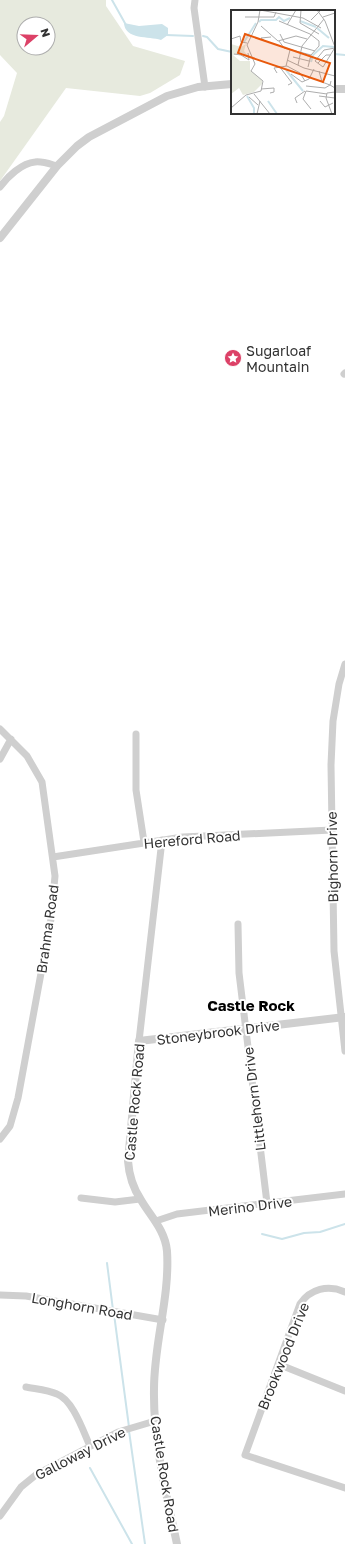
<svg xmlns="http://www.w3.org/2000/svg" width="345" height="1544" viewBox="0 0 345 1544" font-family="'Golos Text',sans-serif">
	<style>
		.green { fill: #e7eade; fill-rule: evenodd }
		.water { fill: #cce3ea }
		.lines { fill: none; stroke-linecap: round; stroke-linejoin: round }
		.stream { stroke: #cce3ea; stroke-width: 2 }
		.minor { stroke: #cfcfcf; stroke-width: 7 }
		.tertiary { stroke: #cfcfcf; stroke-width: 8 }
		.labels { text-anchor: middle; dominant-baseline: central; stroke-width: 4; stroke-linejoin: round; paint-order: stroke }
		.poi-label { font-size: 14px; fill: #323232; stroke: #fff; text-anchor: start }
		.street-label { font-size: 14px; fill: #323232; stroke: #fff }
		.neighbourhood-label { font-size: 15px; font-weight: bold; fill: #000; stroke: #fff }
		.inset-river { fill: none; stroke: #cce3ea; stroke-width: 2 }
		.inset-road { fill: none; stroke: #adadad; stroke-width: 1 }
		.view { fill: #e8590c; fill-opacity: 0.15; stroke: #e8590c; stroke-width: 2 }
		.inset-edge { fill: none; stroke: #323232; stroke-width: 2 }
	</style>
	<rect width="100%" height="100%" fill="#fff"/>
	<path class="green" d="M0 0H106V6L133 46 185 61 180 75 150 93 140 96 66 88 0 181V122L4 116 17 73 0 55ZM24 24H48V48H24Z"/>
	<path class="water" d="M124 23 139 26 162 24 168 28V35L161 40C149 36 125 40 124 23Z"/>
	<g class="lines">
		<path class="stream" d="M112 0 126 25
			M166 35 193 36
			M203 36 207 37 218 49 232 52
			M334 54 345 55
			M262 1234 282 1239 304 1233 320 1232 345 1224
			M107 1263 113 1310
			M114 1314 129 1427
			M129 1431 145 1544
			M90 1468 132 1544"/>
		<path class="minor" d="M195 0 194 8 205 87
			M0 187C7 177 22 163 35 162 42 161 50 164 57 166
			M344 374 345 373
			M345 664 339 684 333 721 331 765 334 951 345 1051
			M0 729 27 756 42 782 55 876 51 919 18 1098 10 1126 0 1139
			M136 734V790L144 842
			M0 759 11 739
			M53 857 183 837 332 830
			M238 924 239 973 267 1203
			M139 1041 162 840
			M81 1198 115 1202 140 1199
			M156 1221 177 1214 345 1194
			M345 1292C328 1284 310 1289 300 1304L245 1455 345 1488
			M0 1295 26 1296 163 1320
			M278 1364 345 1391
			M26 1387C36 1389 48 1390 57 1394 73 1400 83 1431 90 1446
			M0 1516 21 1487 37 1474 118 1432 155 1421"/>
		<path class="tertiary" d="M334 89H345
			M0 238 57 166 77 146 89 137 167 96 198 87 232 84
			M177 1544C166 1493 153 1441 154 1389 154 1342 170 1298 167 1251 165 1230 151 1217 141 1200 133 1188 129 1175 128 1161L139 1041 345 1017"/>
	</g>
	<defs>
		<g id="sight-disc" transform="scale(0.9)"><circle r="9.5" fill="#dc4167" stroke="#fff"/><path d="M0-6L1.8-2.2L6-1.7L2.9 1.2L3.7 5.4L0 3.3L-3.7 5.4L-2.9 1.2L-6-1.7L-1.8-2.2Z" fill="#fff"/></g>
	</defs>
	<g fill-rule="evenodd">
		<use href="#sight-disc" x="233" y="358"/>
	</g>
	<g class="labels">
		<g class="poi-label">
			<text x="246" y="350">Sugarloaf<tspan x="246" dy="16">Mountain</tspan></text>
		</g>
		<g class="street-label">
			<text transform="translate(192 839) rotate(-5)">Hereford Road</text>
			<text transform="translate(332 857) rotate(-91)">Bighorn Drive</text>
			<text transform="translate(47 929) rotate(-82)">Brahma Road</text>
			<text transform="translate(218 1032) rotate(-7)">Stoneybrook Drive</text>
			<text transform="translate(254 1099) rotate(-97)">Littlehorn Drive</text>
			<text transform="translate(134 1102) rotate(-85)">Castle Rock Road</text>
			<text transform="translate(250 1206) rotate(-7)">Merino Drive</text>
			<text transform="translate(82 1306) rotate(10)">Longhorn Road</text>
			<text transform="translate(283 1356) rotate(-68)">Brookwood Drive</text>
			<text transform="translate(80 1453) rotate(-27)">Galloway Drive</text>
			<text transform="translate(165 1474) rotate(81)">Castle Rock Road</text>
		</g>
		<g class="neighbourhood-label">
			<text x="251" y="1005">Castle Rock</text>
		</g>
	</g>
	<g transform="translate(231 10)">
		<rect width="104" height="104" fill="#fff"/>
		<path d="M0 34 10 37 15 34 13 41 18 47 16 48 12 43 2 45 9 51H19V60L31 70V74L23 82 12 85 8 78 0 84Z" fill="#e7eade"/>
		<path class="inset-river" d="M69 11 85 17M28 12 30 10H45L48 7 53 11 59 8M86 18 98 28M13 32 25 13M80 52 82 45 92 36 103 37M55 60 72 81M16 86 23 98V104M37 91 46 104"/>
		<path class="inset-road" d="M29 0 72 8 90 18M70 0 69 13 88 24M86 0 94 11 104 37M14 7H43L45 2M92 7 104 3M80 10 90 0M48 11 79 24 88 31V36L80 45 77 57M56 15 65 0M30 16 47 31 65 26 76 29M49 24 53 32 84 41M0 29 9 26 10 32 16 33M34 31 30 28 40 27M48 31 53 38 80 45M103 39 92 57 84 51 93 40 104 38M3 44 10 45 18 50 17 43M62 47 78 51M56 50 73 58 104 66M87 53 95 45H100M67 55 71 36 93 9M48 56 61 73 57 75M55 56 59 40M88 61 91 72 99 75 100 71M46 63 43 58 56 56 69 63 74 71M60 64 71 72 78 69 83 59M75 76 94 78 99 75 104 78M30 79 43 78V82L39 83M75 81 72 89 80 99M75 81 96 84M23 84 39 104M88 86 104 88M18 87 27 95M89 91 94 97 102 93M66 93 64 88 74 81M0 98 15 85 30 81 32 71 20 61 24 54 16 35 27 12 29 0M26 104 29 91M101 104 95 88 96 83 104 82"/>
		<path class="view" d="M14 24 99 53 92 72 7 43Z"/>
		<rect width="104" height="104" class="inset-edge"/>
	</g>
	<g transform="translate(36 36) rotate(71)"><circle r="19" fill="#ffffff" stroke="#adadad"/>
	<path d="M0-3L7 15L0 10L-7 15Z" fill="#dc4167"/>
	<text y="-6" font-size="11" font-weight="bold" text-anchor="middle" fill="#323232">N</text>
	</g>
</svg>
